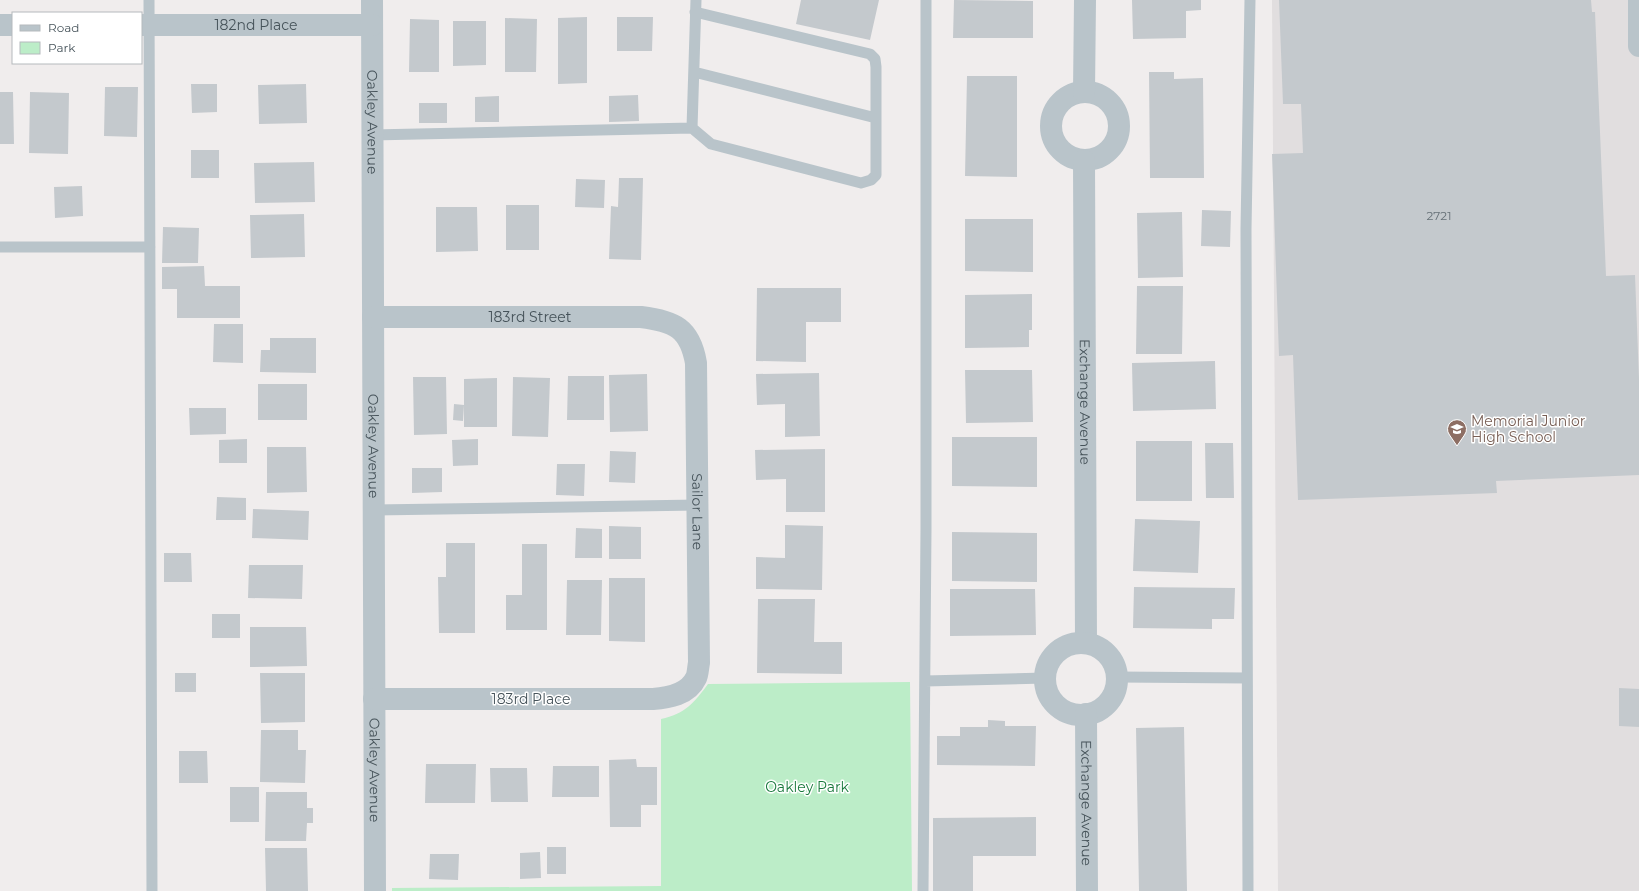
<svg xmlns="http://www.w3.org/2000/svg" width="1639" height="891" viewBox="0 0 1639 891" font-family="Montserrat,sans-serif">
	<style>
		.education { fill: #e1dedf }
		.green { fill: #bcedc8 }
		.building { fill: #c4c9cd }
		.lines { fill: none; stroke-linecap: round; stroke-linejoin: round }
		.service { stroke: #b9c4ca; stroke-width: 11 }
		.minor { stroke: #b9c4ca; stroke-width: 22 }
		.labels { text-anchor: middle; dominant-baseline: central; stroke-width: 3; stroke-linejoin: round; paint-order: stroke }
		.number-label { font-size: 12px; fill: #667077 }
		.street-label { font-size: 14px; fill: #46535a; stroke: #fff }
		.education-label { font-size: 14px; fill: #785e54; stroke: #fff; text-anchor: start }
		.park-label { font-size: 14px; fill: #19793c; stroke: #fff }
	</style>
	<rect width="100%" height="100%" fill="#f0eded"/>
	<path class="education" d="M1272 0H1639V891H1278Z"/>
	<path class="green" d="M910 682 912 891H392V888L661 886V719C685 714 694 703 708 684Z"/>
	<path class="building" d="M801 0H879L870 40 796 24Z
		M954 0 1033 1V38H953Z
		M1132 0H1201V10L1186 11V38L1133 39Z
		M1279 0H1591L1592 12H1595L1606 276 1635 275 1639 379V475L1496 481 1497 493 1298 500 1293 355 1279 356 1272 154 1303 153 1301 104H1283Z
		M587 17V83L558 84V18Z
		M617 17H653L652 51H617Z
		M505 18 537 19 536 72H505Z
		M410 19 439 20V72H409Z
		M453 21H486V65L453 66Z
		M1149 72H1174V79L1203 78 1204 178H1150Z
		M967 76H1017V177L965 176Z
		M191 84H217V112L192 113Z
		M306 84 307 123 259 124 258 85Z
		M105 87H138L137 137 104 136Z
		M0 92H13L14 144H0Z
		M30 92 69 93 68 154 29 153Z
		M638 95 639 121 609 122V96Z
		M499 96V122H475V97Z
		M419 103H447V123H419Z
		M191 150H219V178H191Z
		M314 162 315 202 255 203 254 163Z
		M619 178H643L641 260 609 259 611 206 618 207Z
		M576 179 605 180 604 208 575 207Z
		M82 186 83 216 55 218 54 187Z
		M506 205H539V250H506Z
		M436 207H477L478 251 436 252Z
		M1202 210 1231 211 1230 247 1201 246Z
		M1182 212 1183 277 1138 278 1137 213Z
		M304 214 305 257 251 258 250 215Z
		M965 219H1033V272L965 271Z
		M163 227 199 228 198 263H162Z
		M204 266 205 286H240V318H177V289H162V267Z
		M1137 286H1183L1182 354H1136Z
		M757 288H841V322H806V362L756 361Z
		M1032 294V330H1029V347L965 348V295Z
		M214 324H243V363L213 362Z
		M270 338H316V373L260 372 261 350H270Z
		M1215 361 1216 409 1133 411 1132 363Z
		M965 370H1032L1033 422 966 423Z
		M819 373 820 436 785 437V404L757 405 756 374Z
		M647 374 648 431 610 432 609 375Z
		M568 376H604V420H567Z
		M413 377H446L447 434 414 435Z
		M513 377 550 378 548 437 512 436Z
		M497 378V427H464V379Z
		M258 384H307V420H258Z
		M454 404 464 405 463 421 453 420Z
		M189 408H226V434L190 435Z
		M952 437H1037V487L952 486Z
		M247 439V463H219V440Z
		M478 439V465L453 466 452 440Z
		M1136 441H1192V501H1136Z
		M1205 443H1233L1234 498H1206Z
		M267 447H306L307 492 267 493Z
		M825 449V512H786V479L756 480 755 450Z
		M610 451 636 452 635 483 609 482Z
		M557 464H585L584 496 556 495Z
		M412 468H442V492L412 493Z
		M217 497 246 498V520H216Z
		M253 509 309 511 308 540 252 538Z
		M1135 519 1200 521 1198 573 1133 571Z
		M785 525 823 526 822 590 756 589V557L785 558Z
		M609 526 641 527V559H609Z
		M576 528 602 529V558H575Z
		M952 532 1037 533V582L952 581Z
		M446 543H475V633H439L438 577H446Z
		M522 544H547V630H506V595H522Z
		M164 553H191L192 582H164Z
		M249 565H303L302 599 248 598Z
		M609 578H645V642L609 641Z
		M567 580H602L601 635H566Z
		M1134 587 1235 588 1234 619H1212V629L1133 628Z
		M950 589H1035L1036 635 950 636Z
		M758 599H815L814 642H842V674L757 673Z
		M212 614H240V638H212Z
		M250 627H306L307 666 250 667Z
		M175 673H196V692H175Z
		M260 673H305V722L261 723Z
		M1619 688 1639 689V727L1619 726Z
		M988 720 1005 721V726H1036L1035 766 937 765V736H960V727H988Z
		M1184 727 1187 891H1139L1136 728Z
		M261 730H298V750H306L305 783 260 782Z
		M179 751H207L208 783H179Z
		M636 759 637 767H657V805H641V827H610L609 760Z
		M426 764H476L475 803H425Z
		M553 766H599V797H552Z
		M490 768H527L528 802H491Z
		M230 787H259V822H230Z
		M266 792H307V808H313V823H307L306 841H265Z
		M1036 817V856H973V891H933V818Z
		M547 847H566V874H547Z
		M265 848H307L308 891H266Z
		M540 852 541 878 520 879V853Z
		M430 854H459L458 880 429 879Z"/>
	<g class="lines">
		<path class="service" d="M149 0 152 891
			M694 72 876 118
			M692 128 696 0
			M372 135 692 128 711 144 861 183 871 180 876 175V67L875 59 870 54 695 12
			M0 247H150
			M374 510 698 505
			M1117 677 1247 678
			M925 681 1045 678
			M923 891 926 529V0
			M1248 891 1246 229 1250 0"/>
		<g class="minor">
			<path id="s1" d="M372 0 375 891"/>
			<path d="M1639 0V46"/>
			<path d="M0 25H13"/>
			<path id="s2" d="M141 25H372"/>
			<circle cx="1085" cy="126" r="34"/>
			<path d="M1084 92 1085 0"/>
			<path id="s3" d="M1084 161 1086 643"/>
			<path id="s4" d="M373 317H641C674 321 690 328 696 363L699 663C698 667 698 674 696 678 688 695 668 698 653 699H374"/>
			<circle cx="1081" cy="679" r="36"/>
			<path id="s5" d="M1086 714 1087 891"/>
		</g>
	</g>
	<defs>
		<g id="school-pin" transform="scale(1)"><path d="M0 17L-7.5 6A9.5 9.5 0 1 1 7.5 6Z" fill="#8d6e63" stroke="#fff"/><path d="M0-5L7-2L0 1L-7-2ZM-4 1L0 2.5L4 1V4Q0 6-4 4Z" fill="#fff"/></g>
	</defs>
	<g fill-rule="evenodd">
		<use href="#school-pin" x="1457" y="429"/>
	</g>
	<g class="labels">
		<g class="number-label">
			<text x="1439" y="215">2721</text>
		</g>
		<g class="street-label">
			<text stroke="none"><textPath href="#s2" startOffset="115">182nd Place</textPath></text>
			<text stroke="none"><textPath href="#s1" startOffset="122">Oakley Avenue</textPath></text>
			<text stroke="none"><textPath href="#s4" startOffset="157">183rd Street</textPath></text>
			<text stroke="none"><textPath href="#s3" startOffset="241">Exchange Avenue</textPath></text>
			<text stroke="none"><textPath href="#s1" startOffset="446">Oakley Avenue</textPath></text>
			<text stroke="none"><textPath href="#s4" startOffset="496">Sailor Lane</textPath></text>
			<text x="531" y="699">183rd Place</text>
			<text stroke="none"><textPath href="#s1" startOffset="770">Oakley Avenue</textPath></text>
			<text stroke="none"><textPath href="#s5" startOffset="89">Exchange Avenue</textPath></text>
		</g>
		<g class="education-label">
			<text x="1471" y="421">Memorial Junior<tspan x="1471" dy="16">High School</tspan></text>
		</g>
		<g class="park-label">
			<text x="807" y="787">Oakley Park</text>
		</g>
	</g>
	<rect x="12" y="12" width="130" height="52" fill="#ffffff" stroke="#b5babd"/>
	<rect x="20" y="25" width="20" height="6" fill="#b9c4ca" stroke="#b5babd"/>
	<text x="48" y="32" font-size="12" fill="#46535a">Road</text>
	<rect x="20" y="42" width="20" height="12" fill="#bcedc8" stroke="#b5babd"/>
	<text x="48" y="52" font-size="12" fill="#46535a">Park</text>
</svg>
